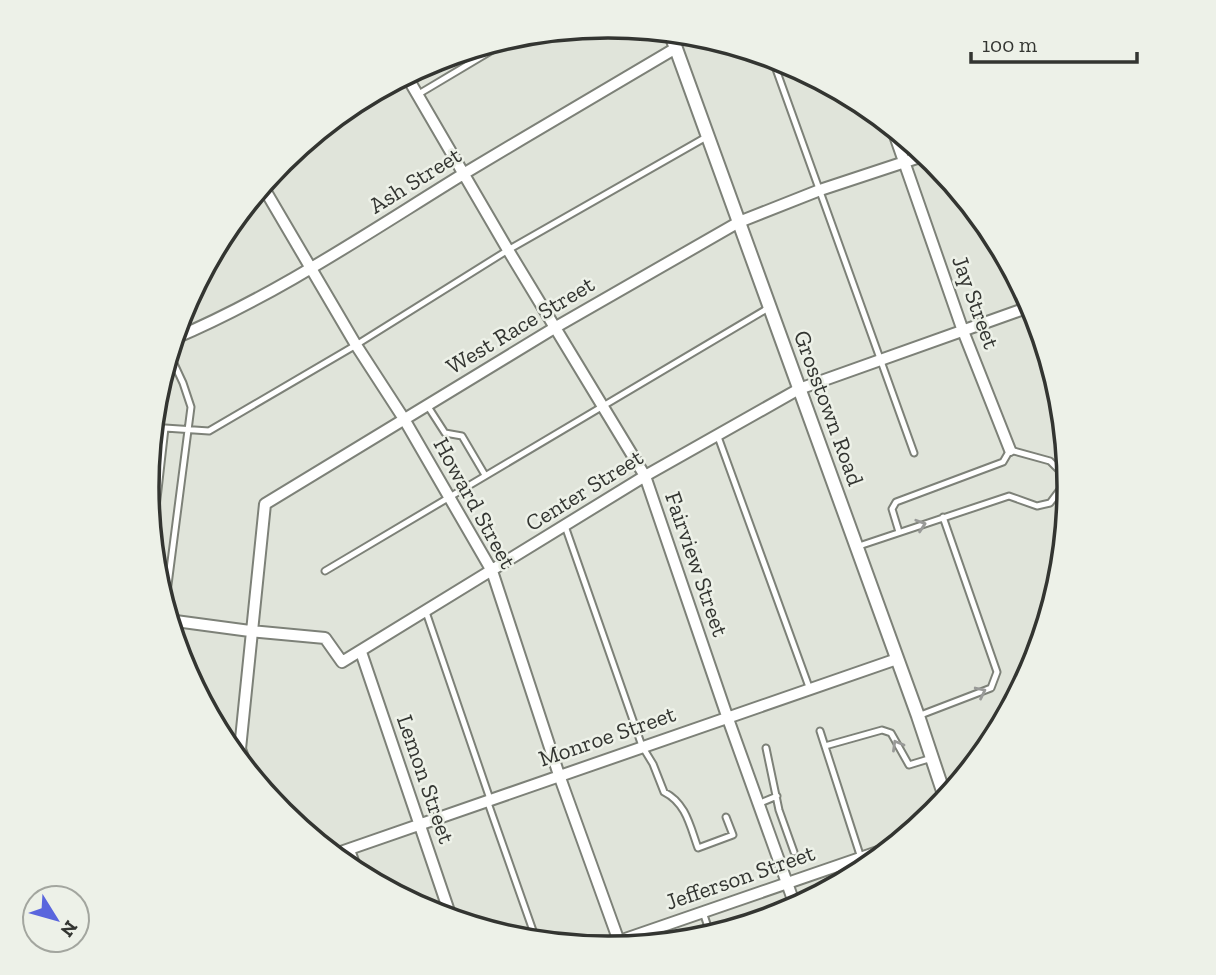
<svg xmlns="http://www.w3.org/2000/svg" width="1216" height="975" viewBox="0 0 1216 975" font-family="'Zilla Slab',serif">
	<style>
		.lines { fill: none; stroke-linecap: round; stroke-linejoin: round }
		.service-casing { stroke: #7d8178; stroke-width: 9 }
		.minor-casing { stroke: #7d8178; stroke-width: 14 }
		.tertiary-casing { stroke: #7d8178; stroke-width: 16 }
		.service { stroke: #fff; stroke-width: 5 }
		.minor { stroke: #fff; stroke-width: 10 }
		.tertiary { stroke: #fff; stroke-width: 12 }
		.oneway { stroke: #999a98 }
		.labels { text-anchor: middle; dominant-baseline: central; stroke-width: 5; stroke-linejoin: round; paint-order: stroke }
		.street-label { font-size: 23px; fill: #333531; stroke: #edf1e8 }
		.rim { fill: none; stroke: #333531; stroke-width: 3.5 }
	</style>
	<rect width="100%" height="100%" fill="#e0e4da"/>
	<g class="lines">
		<g class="service-casing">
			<path id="service" d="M772 58 914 453
				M417 95 516 36
				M427 405 445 433 462 436 485 475
				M717 434 809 687
				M565 526 642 746 653 764 664 792C686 803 690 826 698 848L733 835 726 817
				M152 543 165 428 209 431 356 345 508 250 708 136
				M856 547 1009 496 1037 506 1050 503 1062 487V473L1050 461 1010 450 1003 462 896 502 892 509 899 532
				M325 571 770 307
				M165 608 191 407 183 383 169 353
				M426 612 490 799
				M918 716 991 688 997 672 943 517
				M820 731 861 858
				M825 746 882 730 891 733 909 765 932 758
				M766 748 779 810 794 852
				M487 800 537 942
				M758 804 777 796
				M351 848 361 876
				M703 912 711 936"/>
		</g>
		<g class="minor-casing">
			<path id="minor" d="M406 75 508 250 645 476 727 716 796 908
				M892 127 963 331 1010 450
				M262 185 356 345 404 419 492 571 559 775 621 947
				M173 339C277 295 369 232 465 173 535 131 605 90 676 48
				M168 620 250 631 325 638 342 662 645 476 799 389 1032 306
				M361 652 452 920
				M249 774 240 749 265 504 556 327 739 222 820 190 926 155
				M332 855 897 659
				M599 948 895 846"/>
		</g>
		<g class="tertiary-casing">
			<path id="tertiary" d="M670 32 918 716 946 800"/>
		</g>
		<use href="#service" class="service"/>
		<use href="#minor" class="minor"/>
		<use href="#tertiary" class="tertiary"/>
	</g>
	<defs><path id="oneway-chevron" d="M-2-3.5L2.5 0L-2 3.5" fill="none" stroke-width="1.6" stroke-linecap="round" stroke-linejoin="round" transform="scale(1.75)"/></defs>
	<g class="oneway">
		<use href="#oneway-chevron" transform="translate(921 525) rotate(-18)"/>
		<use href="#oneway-chevron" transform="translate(981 692) rotate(-26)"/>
		<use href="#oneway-chevron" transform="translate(897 745) rotate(-120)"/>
	</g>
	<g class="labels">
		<g class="street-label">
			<text transform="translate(415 180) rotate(-32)">Ash Street</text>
			<text transform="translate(976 302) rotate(70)">Jay Street</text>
			<text transform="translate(520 325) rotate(-31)">West Race Street</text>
			<text transform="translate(829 408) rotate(70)">Grosstown Road</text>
			<text transform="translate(584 490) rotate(-32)">Center Street</text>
			<text transform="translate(475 503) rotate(61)">Howard Street</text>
			<text transform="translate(697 564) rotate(71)">Fairview Street</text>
			<text transform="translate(607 736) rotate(-19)">Monroe Street</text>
			<text transform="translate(426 779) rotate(71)">Lemon Street</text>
			<text transform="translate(740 877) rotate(-19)">Jefferson Street</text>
		</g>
	</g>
	<path d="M0 0H1216V975H0ZM159 487a449 449 0 1 1 898 0a449 449 0 1 1-898 0Z" fill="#edf1e8" fill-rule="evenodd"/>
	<path class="rim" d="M159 487a449 449 0 1 1 898 0a449 449 0 1 1-898 0Z"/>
	<g transform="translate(56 919) rotate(127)"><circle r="33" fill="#edf1e8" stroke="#a3a69f" stroke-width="2"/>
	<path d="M0-5L12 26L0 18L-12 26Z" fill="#5a66dd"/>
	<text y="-10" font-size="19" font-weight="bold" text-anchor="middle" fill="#333531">N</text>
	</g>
	<path d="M971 52v10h166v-10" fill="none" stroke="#333531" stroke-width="3.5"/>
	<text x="982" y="52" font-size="21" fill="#333531" stroke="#edf1e8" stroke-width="5" paint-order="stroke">100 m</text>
</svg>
